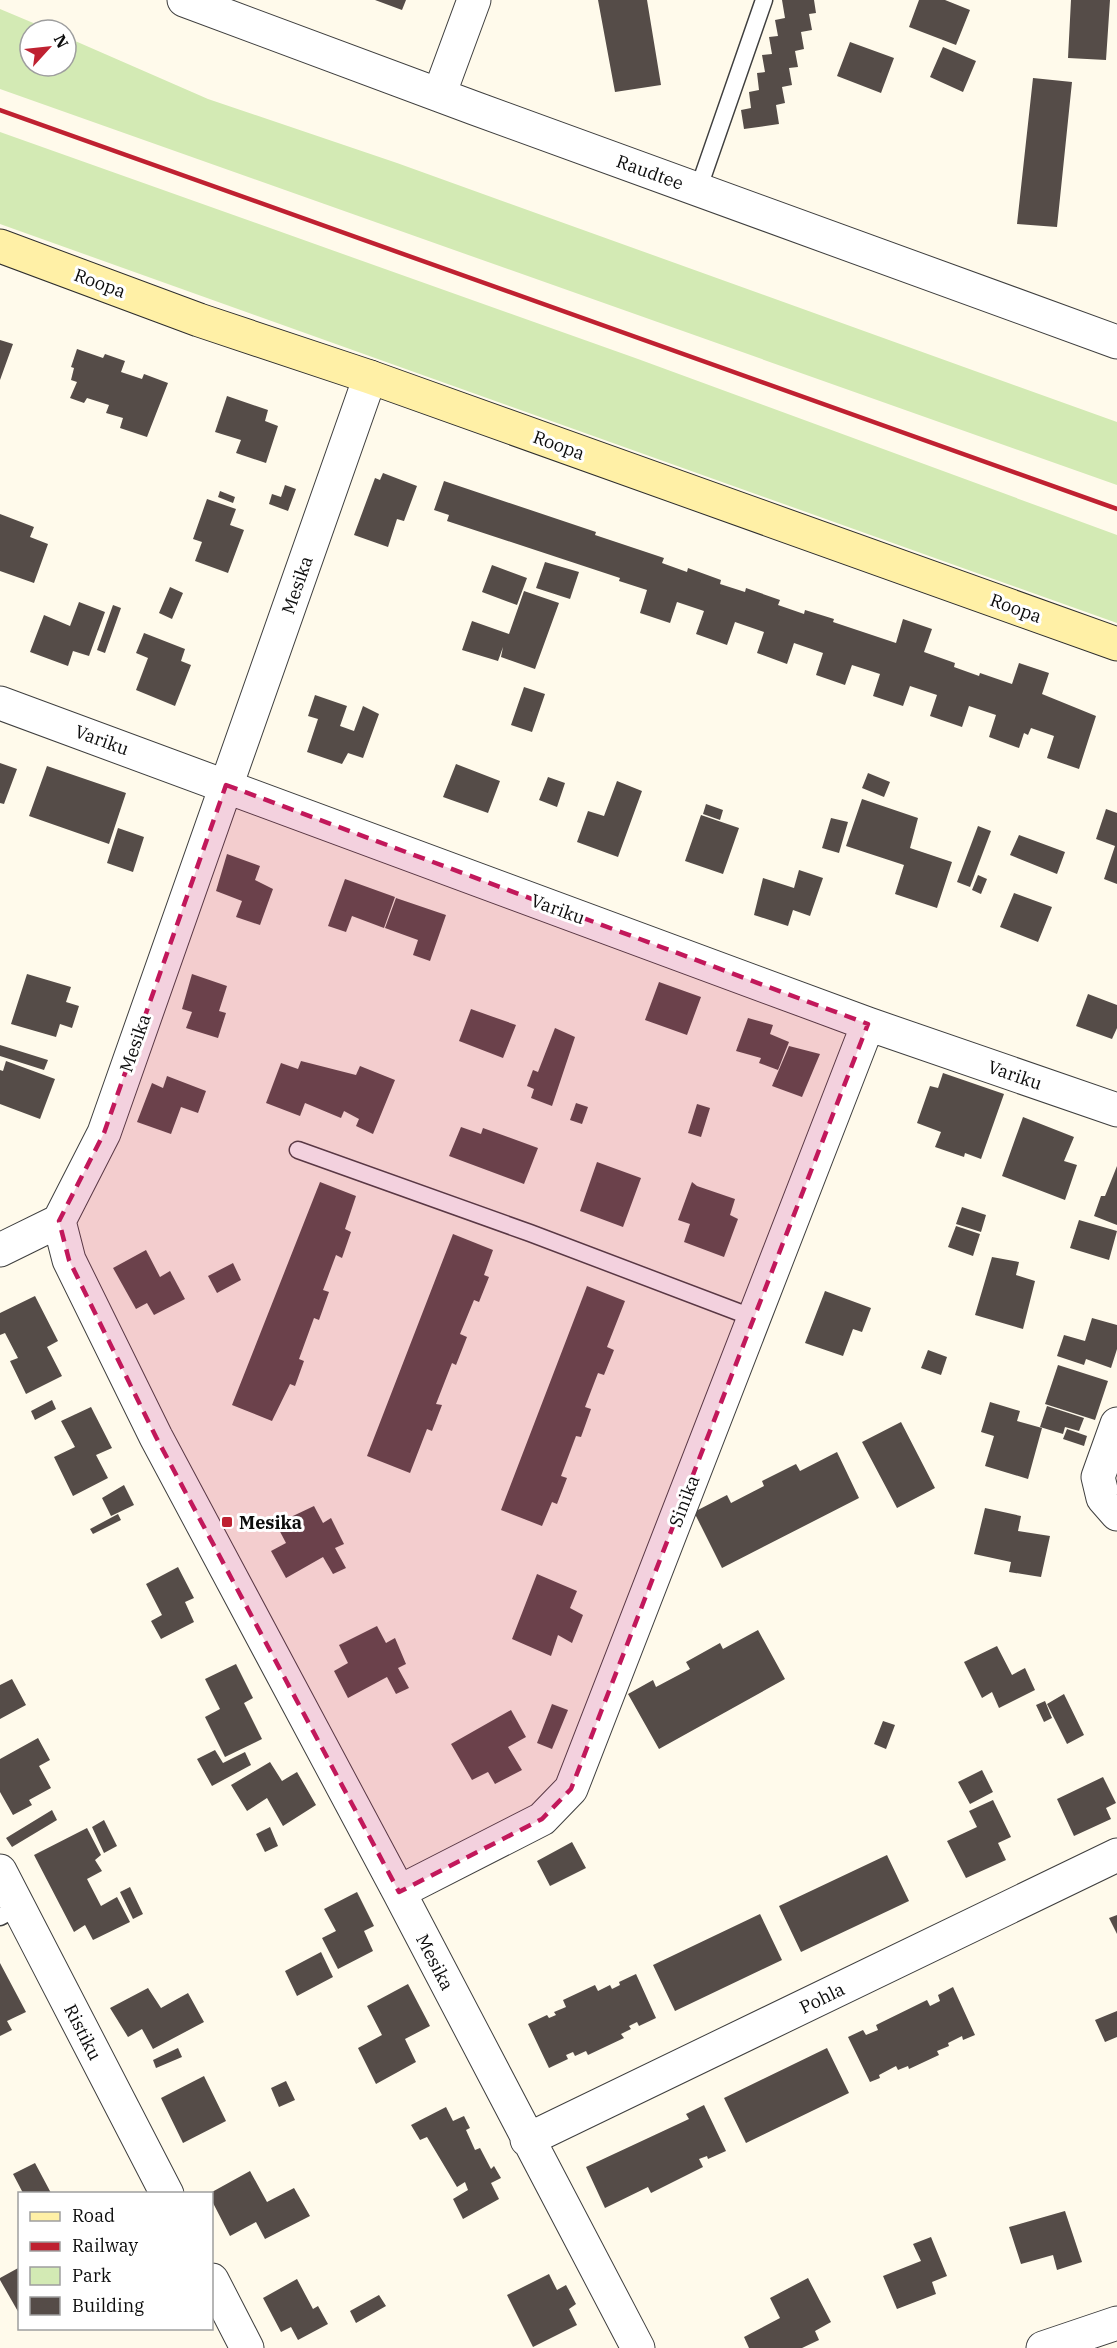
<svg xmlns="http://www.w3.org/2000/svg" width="1117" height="2348" viewBox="0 0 1117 2348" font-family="'IBM Plex Serif',serif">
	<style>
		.green { fill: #d3eab4 }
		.building { fill: #554c48 }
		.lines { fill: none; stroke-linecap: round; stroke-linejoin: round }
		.lane-casing { stroke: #3f3f3f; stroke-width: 19 }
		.street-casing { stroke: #3f3f3f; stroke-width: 35 }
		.secondary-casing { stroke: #2e2e2e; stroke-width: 35 }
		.lane { stroke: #fff; stroke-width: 16 }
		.street { stroke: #fff; stroke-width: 33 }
		.secondary { stroke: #fff0a6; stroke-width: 33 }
		.rail { stroke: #bf2131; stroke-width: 4.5 }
		.marked { fill: #c2185b; fill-opacity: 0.2; stroke: #c2185b; stroke-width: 4.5; stroke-dasharray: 12 8; stroke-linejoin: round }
		.poi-dot { fill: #bf2131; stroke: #fff; stroke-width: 2 }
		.labels { text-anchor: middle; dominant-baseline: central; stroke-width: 6; stroke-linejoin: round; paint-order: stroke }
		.street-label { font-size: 18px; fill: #0c0c0c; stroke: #fff }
		.poi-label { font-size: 18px; font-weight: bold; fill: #0c0c0c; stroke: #fff; text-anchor: start }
	</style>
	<rect width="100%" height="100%" fill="#fffaeb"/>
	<path class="green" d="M0 9 50 30H30V66H66V37L208 99 397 163 1117 422V485L0 89Z
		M0 132 638 359 1117 535V623L0 224Z"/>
	<path class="building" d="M375 0H406L402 10Z
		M598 0H647L661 85 615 92Z
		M782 0H814L816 13 809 14 812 30 801 32 804 49 795 51 798 67 789 68 792 85 782 87 785 103 776 105 779 124 744 129 741 110 751 108 749 92 759 90 757 73 765 72 762 55 772 54 769 37 778 36 775 20 785 18Z
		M919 0H945L970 10 956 45 909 27Z
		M1071 0H1110L1106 60 1068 58Z
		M850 42 894 58 881 93 837 76Z
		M943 47 976 61 963 92 930 77Z
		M1033 78 1072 82 1057 227 1017 224Z
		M0 340 13 344 0 380Z
		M77 349 103 358 105 354 125 361 121 372 142 379 144 374 168 383 147 437 120 428 123 418 106 413 109 405 87 398 84 403 70 398 77 382 71 380 74 368 71 367Z
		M227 396 268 410 265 421 278 426 266 463 236 453 241 440 215 432Z
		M383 473 417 486 404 521 397 519 388 547 354 535 375 478 380 480Z
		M444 481 596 532 595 535 664 558 662 563 687 572 688 568 721 580 720 584 745 592 746 588 780 600 778 605 804 614 805 610 834 619 833 622 896 643 903 619 932 629 924 652 955 663 954 667 979 676 980 673 1012 684 1019 663 1049 673 1042 694 1096 716 1079 769 1047 758 1054 736 1031 728 1028 735 1024 733 1019 748 989 737 996 715 969 706 962 727 930 716 937 695 910 686 903 706 873 696 880 674 852 665 845 685 816 675 823 653 794 643 787 664 757 653 764 632 735 622 727 645 696 634 704 611 677 602 670 623 640 613 647 590 619 581 620 578 447 521 449 515 434 510Z
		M285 485 296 489 288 511 269 504 272 494 281 497Z
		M220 491 235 497 233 503 218 497Z
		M207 499 236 509 230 525 244 530 228 573 195 561 202 542 193 539Z
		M0 514 34 527 30 537 48 544 34 583 0 571Z
		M545 562 579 572 570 599 536 588Z
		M492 565 527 578 517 605 482 592Z
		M170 587 183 593 172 619 159 613Z
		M524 591 559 603 535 669 501 657 503 647 498 661 462 650 472 621 509 634Z
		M79 602 105 612 89 656 73 651 68 666 30 652 44 615 70 626Z
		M113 605 121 608 105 653 97 650Z
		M144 633 185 649 181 661 191 665 175 706 136 690 148 658 136 653Z
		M524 687 545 694 532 732 511 725Z
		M315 695 347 706 340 726 354 731 363 706 379 714 363 758 348 753 342 764 307 752 318 719 308 716Z
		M0 763 17 769 4 804 0 803Z
		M456 764 500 781 488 813 443 797Z
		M47 766 126 793 109 844 29 816Z
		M868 773 890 782 884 797 862 788Z
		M548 777 565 783 557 807 539 800Z
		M617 781 642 791 618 857 577 842 588 811 604 816Z
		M862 799 918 818 910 848 952 862 937 908 895 894 904 865 846 846Z
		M706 804 723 810 720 820 703 814Z
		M1106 809 1117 813V884L1104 879 1115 846 1096 839Z
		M701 815 739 828 723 874 685 861Z
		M831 818 848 822 839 853 822 848Z
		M978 826 991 831 970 887 957 882Z
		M118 828 144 837 133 872 107 863Z
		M1019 835 1065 852 1057 874 1010 855Z
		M227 854 260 866 255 880 273 889 260 925 236 917 242 901 216 891Z
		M799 870 823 878 810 916 793 910 788 926 754 915 763 878 794 888Z
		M978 875 987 879 981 894 972 890Z
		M345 879 395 897 384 928 352 916 346 932 328 926Z
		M1014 893 1052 907 1038 942 1000 927Z
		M396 898 446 915 430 961 413 955 418 940 385 928Z
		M27 974 71 987 66 1002 79 1006 72 1028 60 1024 56 1037 11 1024Z
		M192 974 227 986 219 1011 226 1013 218 1038 186 1028 192 1012 182 1009Z
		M659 982 701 997 687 1035 645 1020Z
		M1088 994 1117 1005V1028L1112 1039 1076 1026Z
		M471 1009 516 1025 503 1058 459 1041Z
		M748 1018 773 1025 770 1034 789 1042 778 1070 759 1063 761 1058 736 1051Z
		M555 1028 575 1037 552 1106 531 1098 534 1089 527 1086 533 1070 538 1072Z
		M0 1045 48 1060 44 1070 0 1056Z
		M789 1046 820 1054 802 1097 772 1086Z
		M6 1061 55 1079 40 1119 0 1104V1070L3 1071Z
		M301 1061 356 1075 360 1066 395 1080 373 1134 356 1126 359 1119 344 1111 341 1118 305 1103 300 1116 266 1103 281 1063 298 1069Z
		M943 1073 1004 1094 981 1159 965 1153 964 1157 935 1147 941 1132 917 1123 930 1086 938 1088Z
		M167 1076 206 1091 198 1113 181 1107 171 1134 137 1122 152 1083 163 1088Z
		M576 1103 588 1107 582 1124 570 1120Z
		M697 1104 710 1108 701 1137 688 1133Z
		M1023 1117 1074 1137 1064 1161 1077 1165 1065 1200 1002 1176Z
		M461 1127 481 1134 483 1128 538 1148 524 1184 449 1156Z
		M597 1162 641 1178 623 1227 580 1211Z
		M1117 1166V1225L1094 1216 1101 1196H1105Z
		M320 1182 356 1196 345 1229 351 1232 342 1258 336 1255 323 1290 329 1292 319 1320 314 1318 299 1359 304 1361 295 1386 290 1384 272 1421 232 1405Z
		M692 1182 697 1186 735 1199 730 1215 738 1219 724 1257 684 1242 690 1224 678 1220Z
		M962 1207 986 1215 981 1232 956 1224Z
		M1079 1220 1117 1231 1109 1260 1070 1248Z
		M956 1226 980 1234 973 1256 948 1247Z
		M453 1234 493 1250 484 1275 489 1277 479 1302 474 1300 460 1334 467 1337 456 1365 452 1363 436 1404 442 1405 432 1431 427 1429 410 1473 367 1456Z
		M146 1250 160 1277 170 1271 185 1299 154 1315 147 1303 136 1309 113 1268Z
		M992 1257 1019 1262 1016 1275 1035 1281 1023 1329 975 1315Z
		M233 1263 241 1280 217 1293 208 1276Z
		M587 1286 625 1301 607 1347 614 1350 604 1375 598 1373 585 1407 591 1409 581 1437 576 1436 561 1476 567 1478 557 1504 552 1502 542 1526 501 1510Z
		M825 1291 871 1308 862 1332 853 1329 843 1356 805 1343Z
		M35 1296 58 1341 47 1347 62 1376 26 1394 10 1361 18 1358 5 1333 0 1335V1313Z
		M1092 1318 1117 1325V1349L1111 1368 1086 1359 1084 1365 1057 1356 1064 1335 1085 1341Z
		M928 1350 947 1357 941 1375 921 1368Z
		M1058 1365 1108 1381 1095 1420 1045 1404Z
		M52 1400 56 1409 35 1420 31 1411Z
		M990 1402 1020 1411 1017 1421 1042 1428 1028 1479 985 1466 994 1436 981 1432Z
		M1047 1406 1084 1418 1079 1431 1065 1427 1063 1434 1040 1427Z
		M91 1407 112 1448 96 1455 108 1478 73 1496 54 1457 75 1447 61 1421Z
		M901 1422 935 1488 897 1508 862 1442Z
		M1067 1429 1087 1436 1084 1446 1063 1439Z
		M837 1452 859 1498 722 1568 694 1512 727 1495 731 1503 764 1486 762 1481 796 1464 800 1471Z
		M124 1485 134 1505 111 1516 102 1498Z
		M314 1506 323 1523 331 1518 344 1544 335 1548 346 1568 333 1574 323 1557 286 1578 271 1551 286 1543 276 1524Z
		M985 1508 1021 1516 1018 1531 1050 1536 1041 1577 1009 1572 1011 1562 974 1554Z
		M118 1514 121 1520 93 1534 90 1529Z
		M178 1567 194 1598 185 1602 194 1622 161 1639 151 1621 162 1615 146 1584Z
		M537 1574 577 1591 570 1608 583 1615 572 1643 558 1635 551 1656 512 1639Z
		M377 1626 386 1643 395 1638 406 1664 398 1668 409 1688 396 1694 387 1677 348 1698 334 1671 348 1663 339 1645Z
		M758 1630 785 1679 659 1749 628 1694 653 1680 656 1687 690 1669 686 1662 720 1643 723 1649Z
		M997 1646 1012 1675 1025 1668 1035 1690 999 1708 992 1692 982 1698 964 1662Z
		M236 1664 253 1698 244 1703 262 1739 225 1757 205 1717 220 1709 205 1679Z
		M12 1679 26 1705 0 1719V1685Z
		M1064 1694 1084 1735 1067 1744 1047 1704Z
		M1045 1701 1052 1718 1044 1722 1036 1705Z
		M552 1704 568 1710 552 1749 537 1743Z
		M511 1710 526 1737 508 1747 522 1770 495 1784 488 1772 472 1780 451 1744Z
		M883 1721 895 1725 886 1749 874 1744Z
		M38 1738 50 1760 39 1766 51 1788 29 1800 32 1805 13 1815 0 1792V1759Z
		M215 1750 223 1763 245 1752 251 1765 212 1786 197 1759Z
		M270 1762 282 1781 297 1772 316 1805 283 1826 267 1798 247 1811 231 1785Z
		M982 1770 993 1792 970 1804 958 1782Z
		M1103 1777 1116 1803 1106 1808 1111 1819 1074 1836 1057 1799Z
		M993 1800 1011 1837 998 1843 1006 1860 966 1878 947 1841 977 1827 969 1811Z
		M52 1810 57 1820 12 1847 6 1838Z
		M104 1820 117 1846 104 1853 92 1827Z
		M270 1827 278 1846 265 1852 256 1834Z
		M87 1828 101 1855 95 1860 102 1871 87 1879 101 1906 117 1897 130 1922 93 1940 85 1925 74 1932 34 1855Z
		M572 1842 586 1868 550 1886 537 1861Z
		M887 1855 909 1901 801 1952 779 1906Z
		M130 1887 143 1914 133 1919 120 1892Z
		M357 1892 374 1926 364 1931 373 1951 338 1969 322 1938 336 1931 324 1909Z
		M760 1914 782 1960 675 2011 653 1965Z
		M1117 1915V1934L1109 1918Z
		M321 1952 333 1977 297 1996 285 1971Z
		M0 1963 26 2012 7 2021 12 2030 0 2036Z
		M636 1974 656 2018 639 2026 637 2022 629 2026 631 2029 621 2034 624 2038 588 2055 586 2051 575 2056 573 2052 566 2055 568 2059 549 2068 528 2024 547 2015 549 2018 556 2015 554 2012 566 2007 563 2000 595 1985 598 1991 610 1985 612 1989 620 1985 619 1982Z
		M408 1984 430 2026 405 2039 416 2062 376 2084 358 2048 382 2035 367 2006Z
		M953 1987 975 2035 963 2040 962 2036 948 2043 949 2046 937 2051 939 2055 909 2069 908 2066 898 2070 896 2066 879 2075 880 2078 870 2082 848 2037 863 2030 866 2035 878 2030 876 2025 927 2000 930 2006 940 2001 938 1995Z
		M148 1988 161 2008 188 1993 204 2022 153 2049 142 2029 128 2037 110 2008Z
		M1117 2011V2037L1105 2042 1095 2020Z
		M178 2048 182 2057 156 2068 153 2060Z
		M827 2048 849 2093 746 2143 724 2098Z
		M204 2076 226 2121 183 2143 161 2098Z
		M286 2081 295 2100 279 2107 271 2088Z
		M704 2105 726 2151 708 2159 707 2156 699 2159 703 2167 651 2193 648 2187 605 2208 586 2167 689 2119 686 2114Z
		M446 2107 453 2121 464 2116 470 2128 466 2130 475 2150 480 2148 491 2169 494 2166 501 2178 491 2183 499 2199 463 2219 453 2199 468 2190 465 2182 457 2187 427 2137 420 2140 411 2125Z
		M35 2163 51 2193H23L13 2174Z
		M250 2171 267 2202 294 2188 310 2216 265 2239 256 2222 230 2236 212 2201V2192Z
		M1065 2211 1082 2262 1057 2270 1053 2255 1021 2264 1009 2227Z
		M931 2237 947 2276 932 2282 936 2294 897 2309 883 2276 921 2261 913 2244Z
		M20 2267V2315L0 2280V2278Z
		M549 2274 557 2290 566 2285 576 2304 569 2309 577 2325 533 2347 507 2295Z
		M808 2278 831 2322 815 2331 819 2340 802 2348H749L744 2337 780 2318 770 2298Z
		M297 2279 313 2309 318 2306 328 2324 298 2340 291 2327 281 2332 263 2298Z
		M379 2295 386 2306 356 2323 350 2311Z"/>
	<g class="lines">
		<g class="lane-casing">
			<path id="lane" d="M698 190 764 0
				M298 1150 530 1233 754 1318
				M0 1917 19 1907"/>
		</g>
		<g class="street-casing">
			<path id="street" d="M184 0 474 108 1117 342
				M439 95 474 0
				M370 377 104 1133 59 1221 69 1260 156 1437 399 1892 638 2348
				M0 703 868 1024 1117 1110
				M0 1250 59 1221
				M1117 1424 1098 1477 1103 1498 1117 1514
				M0 1871 167 2194
				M399 1892 542 1819 571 1789 868 1024
				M527 2140 1117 1855
				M212 2280 247 2348
				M1043 2348 1117 2323"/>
		</g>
		<g class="secondary-casing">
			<path id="secondary" d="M0 246 199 320 370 377 1117 644"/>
		</g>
		<use href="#lane" class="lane"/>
		<use href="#street" class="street"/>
		<use href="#secondary" class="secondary"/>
		<path class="rail" d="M0 110 1117 509"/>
	</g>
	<path class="marked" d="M226 785 868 1024 571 1789 542 1819 399 1892 156 1437 69 1260 59 1221 104 1133Z"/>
	<rect class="poi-dot" x="221" y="1516" width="12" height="12" rx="3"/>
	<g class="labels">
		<g class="street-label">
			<text transform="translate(650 172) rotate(20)">Raudtee</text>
			<text transform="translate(100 283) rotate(20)">Roopa</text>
			<text transform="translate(559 445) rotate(20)">Roopa</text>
			<text transform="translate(297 585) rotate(-71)">Mesika</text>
			<text transform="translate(1016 608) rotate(20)">Roopa</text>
			<text transform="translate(102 740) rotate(20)">Variku</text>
			<text transform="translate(558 909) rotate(20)">Variku</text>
			<text transform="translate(135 1043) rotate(-71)">Mesika</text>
			<text transform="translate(1015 1075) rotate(19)">Variku</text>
			<text transform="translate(684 1501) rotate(-69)">Sinika</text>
			<text transform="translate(435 1962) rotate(63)">Mesika</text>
			<text transform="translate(822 1998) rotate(-26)">Pohla</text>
			<text transform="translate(83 2032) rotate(63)">Ristiku</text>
		</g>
		<g class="poi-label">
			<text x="239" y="1522">Mesika</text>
		</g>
	</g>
	<rect x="18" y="2192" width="195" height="138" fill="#ffffff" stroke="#9e9e9e" stroke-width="1.5"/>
	<rect x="30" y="2212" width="30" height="9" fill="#fff0a6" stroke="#9e9e9e" stroke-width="1.5"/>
	<text x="72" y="2222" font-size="18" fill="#0c0c0c">Road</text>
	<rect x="30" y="2242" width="30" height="9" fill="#bf2131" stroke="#9e9e9e" stroke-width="1.5"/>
	<text x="72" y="2252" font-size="18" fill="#0c0c0c">Railway</text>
	<rect x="30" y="2267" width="30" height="18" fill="#d3eab4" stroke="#9e9e9e" stroke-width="1.5"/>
	<text x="72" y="2282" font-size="18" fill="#0c0c0c">Park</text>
	<rect x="30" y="2297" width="30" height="18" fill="#554c48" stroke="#9e9e9e" stroke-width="1.5"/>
	<text x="72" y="2312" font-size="18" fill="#0c0c0c">Building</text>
	<g transform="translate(48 48) rotate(63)"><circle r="28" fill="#ffffff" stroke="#9e9e9e" stroke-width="1.5"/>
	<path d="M0-4.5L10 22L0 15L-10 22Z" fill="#bf2131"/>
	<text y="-9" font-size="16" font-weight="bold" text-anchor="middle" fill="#0c0c0c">N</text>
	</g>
</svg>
